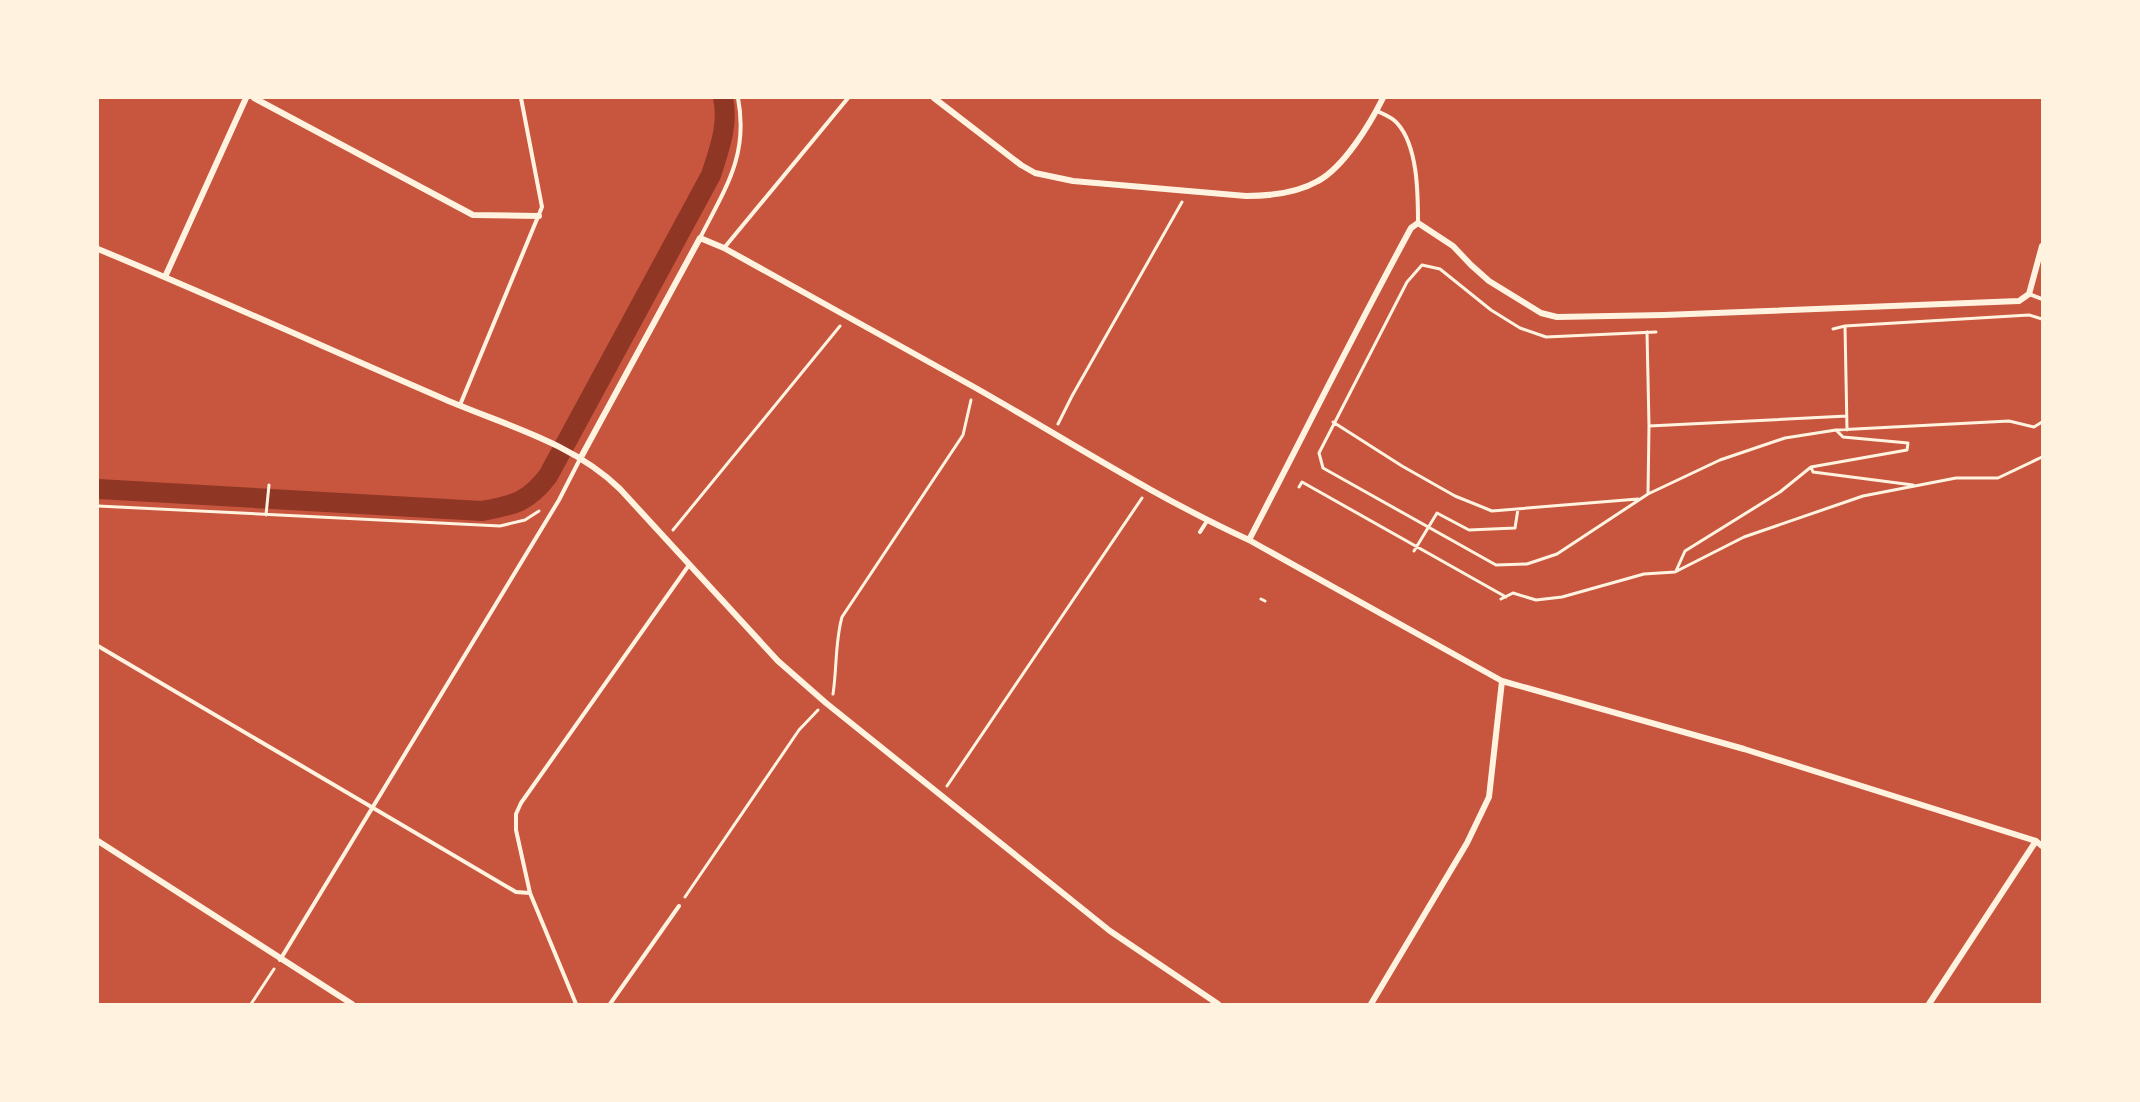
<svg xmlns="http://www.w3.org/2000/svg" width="2140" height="1102" viewBox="0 0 2140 1102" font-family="'Playfair Display',serif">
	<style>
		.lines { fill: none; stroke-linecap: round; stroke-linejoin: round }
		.canal { stroke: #8f3625; stroke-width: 20 }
		.path { stroke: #fff3e0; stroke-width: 3 }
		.service { stroke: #fff3e0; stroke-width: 4 }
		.minor { stroke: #fff3e0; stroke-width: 6 }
	</style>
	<rect width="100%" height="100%" fill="#c8553d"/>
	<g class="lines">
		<path class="canal" d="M98 489 482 511C514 505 527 503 548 476L711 175C719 150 729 124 723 98"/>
		<path class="path" d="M1845 326 1847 430
			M1833 329 1845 326 2029 315 2042 319
			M1647 332 1649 426 1648 494
			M1656 332 1546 337 1520 328 1491 310 1440 269 1422 265 1407 282 1319 453 1323 468 1496 565 1527 564 1557 554 1648 494 1720 460 1785 438 1836 430 2009 421 2034 427 2042 422
			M1333 422 1402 466 1455 496 1492 511 1638 499
			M1058 424 1072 396 1182 202
			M1649 426 1847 416
			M1836 430 1843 437 1908 443 1907 450 1811 467 1813 472 1913 485
			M1299 487 1302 482 1506 597
			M98 506 500 526 525 520 539 511
			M266 515 269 485
			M673 530 840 326
			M1414 551 1437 513 1469 530 1515 528 1518 509
			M1676 571 1685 551 1780 492 1811 467
			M1261 599 1265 601
			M1501 599 1513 593 1536 600 1562 597 1644 574 1675 572 1744 537 1863 496 1956 478H1998L2042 457
			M833 694C837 668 835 642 842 617L963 435 971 400
			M947 786 1142 498
			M685 897 799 730 818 710
			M251 1004 274 969"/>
		<path class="service" d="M1377 111C1383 114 1392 117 1397 123 1418 146 1418 194 1418 223
			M700 238C725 189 749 155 738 98
			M724 248 848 98
			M2029 294 2042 299
			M460 405 542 207 521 98
			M1200 532 1207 521
			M98 646 516 892 530 893
			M280 960 559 500 580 459
			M576 1004 530 893 516 830V814L521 803 689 565
			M610 1004 679 906"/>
		<path class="minor" d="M254 98 473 215 539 216
			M934 98 1021 165 1035 173 1073 181 1246 196C1270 196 1297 193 1318 181 1344 167 1370 124 1383 98
			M98 249C214 297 328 349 444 399 504 425 572 442 620 489L778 661 826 703 1110 931 1218 1004
			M165 277 246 98
			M580 459 700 238 724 248C807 295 891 340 974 387 1066 439 1153 496 1249 540L1502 681 1744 749 2036 841 2042 846
			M1249 540C1303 436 1355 331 1411 228L1418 223 1453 246 1471 265 1489 281 1541 313 1557 317 1664 315 2019 301 2029 294 2042 246
			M98 841 352 1004
			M1371 1004 1467 843 1489 797 1502 681
			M1929 1004 2036 841"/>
	</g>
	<rect width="2140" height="1102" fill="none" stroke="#fff3e0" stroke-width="198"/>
</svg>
